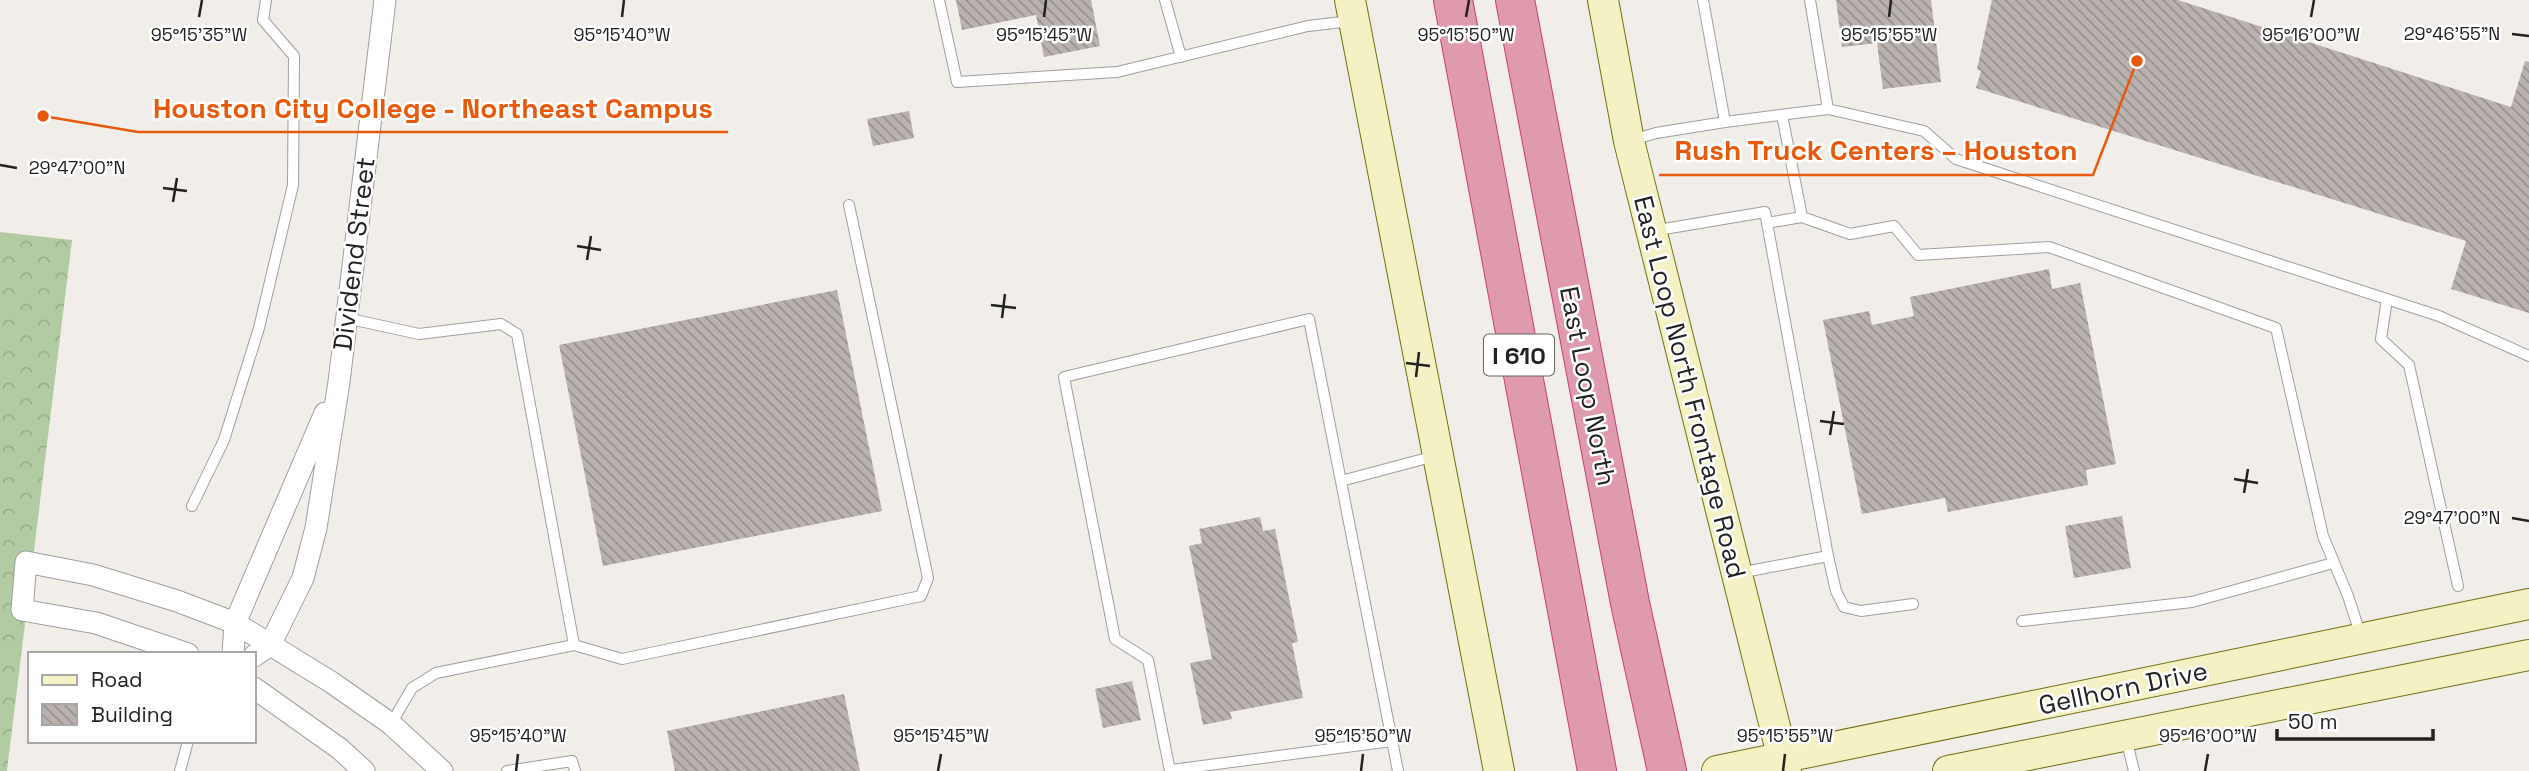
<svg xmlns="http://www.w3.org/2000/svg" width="2529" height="771" viewBox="0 0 2529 771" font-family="'Space Grotesk',sans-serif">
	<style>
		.forest { fill: url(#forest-crowns) }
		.building { fill: url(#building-back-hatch) }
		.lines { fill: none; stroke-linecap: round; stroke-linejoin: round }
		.lane-casing { stroke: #9f9f9f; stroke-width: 12 }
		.street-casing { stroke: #9f9f9f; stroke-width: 23 }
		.secondary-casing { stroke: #6f7011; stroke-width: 32 }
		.highway-casing { stroke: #c93c7b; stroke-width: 40 }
		.lane { stroke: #fff; stroke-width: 10 }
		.street { stroke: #fff; stroke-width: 21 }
		.secondary { stroke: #f4f1c4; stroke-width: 30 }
		.highway { stroke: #df9aae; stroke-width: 38 }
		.ticks { fill: none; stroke: #222; stroke-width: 2.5 }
		.labels { text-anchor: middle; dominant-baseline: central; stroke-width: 5; stroke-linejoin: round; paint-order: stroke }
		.shield { fill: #fff; stroke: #646464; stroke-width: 2 }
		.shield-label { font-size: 24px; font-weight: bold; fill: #222 }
		.street-label { font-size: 26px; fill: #222; stroke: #fff }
		.ticks-label { font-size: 18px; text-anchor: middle; fill: #222; stroke: #fff; stroke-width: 5; stroke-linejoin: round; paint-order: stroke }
		.leader { fill: none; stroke: #e8590c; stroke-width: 2.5 }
		.callout-dot { fill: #e8590c; stroke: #fff; stroke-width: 2.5 }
		.callout-label { font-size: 28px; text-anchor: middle; font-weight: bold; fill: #e8590c; stroke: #fff; stroke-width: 5; stroke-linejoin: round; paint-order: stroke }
	</style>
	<defs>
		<pattern id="forest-crowns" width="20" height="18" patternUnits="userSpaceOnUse" patternTransform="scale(1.75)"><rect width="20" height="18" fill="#b3cba3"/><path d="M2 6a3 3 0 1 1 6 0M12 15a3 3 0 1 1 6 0" fill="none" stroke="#9aae8c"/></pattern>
		<pattern id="building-back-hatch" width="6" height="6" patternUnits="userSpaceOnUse" patternTransform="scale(1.75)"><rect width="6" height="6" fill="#bab2af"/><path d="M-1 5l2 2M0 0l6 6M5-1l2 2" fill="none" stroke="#97908e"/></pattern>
	</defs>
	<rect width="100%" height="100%" fill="#f1eee9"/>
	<path class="forest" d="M0 232 72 240 7 771H0Z"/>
	<path class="building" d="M956 0H1091L1100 46 1044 57 1036 15 962 30Z
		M1836 0H1931L1941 82 1883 89 1877 43 1842 47Z
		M1992 0H2178L2511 107 2525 61 2529 62V313L2451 289 2466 241 1976 88 1981 71 1977 69Z
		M909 111 914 138 873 146 867 119Z
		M2049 269 2052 289 2080 283 2116 464 2086 470 2088 485 1948 512 1945 498 1862 514 1823 320 1869 311 1872 325 1914 316 1910 297Z
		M837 290 882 511 603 566 559 345Z
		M2122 516 2131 568 2074 578 2065 526Z
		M1260 517 1263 531 1275 529 1298 642 1292 643 1303 698 1230 712 1232 719 1203 725 1190 663 1212 659 1189 546 1202 543 1199 529Z
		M1132 681 1141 720 1103 728 1095 689Z
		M844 694 860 771H675L667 731Z"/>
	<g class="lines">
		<g class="lane-casing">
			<path id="lane" d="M939 0 957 82 1117 72 1308 26 1351 21
				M1165 0 1181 57
				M1703 0 1725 122
				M1810 0 1828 109
				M1632 140 1656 133 1725 122 1828 109 1924 131 1956 159 2439 316 2529 356
				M1802 217 1850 234 1894 226 1918 255 2049 247 2276 328 2323 536 2348 596 2361 636
				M1767 223 1802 217 1782 115
				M1652 231 1765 212 1828 556 1739 573
				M2387 299 2381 339 2409 365 2458 586
				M346 318 419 334 501 324 517 334 574 645 436 673 412 688 391 724
				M1341 481 1435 456
				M192 506 224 440 259 328 293 185 294 56 263 20 266 0
				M1828 556 1836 591 1844 607 1861 611 1913 604
				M2022 621 2192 602 2333 563
				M574 645 622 659 921 596 928 578 849 205
				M2126 738 2134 771
				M1171 770 1392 741
				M180 771 188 741
				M507 771 572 761 575 771
				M1170 771 1148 660 1115 639 1064 377 1309 319 1398 771"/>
		</g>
		<g class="street-casing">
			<path id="street" d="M188 654 96 623 22 610 26 562 93 575 177 601 235 623 331 682 391 724 442 771
				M233 654 235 623 325 413
				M254 656 270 645 303 578 316 528 339 382 385 0
				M254 688 340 749 364 771"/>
		</g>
		<g class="secondary-casing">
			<path id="secondary" d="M1350 0 1499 771
				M1603 0 1629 141 1786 771
				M1717 771 2529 604
				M1948 771 2529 655"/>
		</g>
		<g class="highway-casing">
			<path id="highway" d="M1453 0 1597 771
				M1515 0 1630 603 1667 771"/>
		</g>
		<use href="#lane" class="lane"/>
		<use href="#street" class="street"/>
		<use href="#secondary" class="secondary"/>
		<use href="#highway" class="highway"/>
	</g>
	<path class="ticks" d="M199 17 202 0M622 17 624 0M1044 17 1046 0M1466 17 1469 0M1889 17 1891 0M2311 17 2314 0M2512 34 2529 36M0 165 17 168M163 188 187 191M173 202 177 178M577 246 601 250M587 260 591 236M991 305 1016 308M1002 318 1005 294M1406 363 1430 366M1416 377 1419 352M1820 421 1844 424M1830 435 1834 411M2234 479 2258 483M2244 493 2248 469M2512 518 2529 521M516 771 518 754M938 771 941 754M1361 771 1363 754M1783 771 1785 754M2205 771 2208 754"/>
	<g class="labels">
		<rect class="shield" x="1484" y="334.5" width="70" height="41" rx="5"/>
		<g class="shield-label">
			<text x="1519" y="355">I 610</text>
		</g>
		<g class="street-label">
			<text transform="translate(354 254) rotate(-83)">Dividend Street</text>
			<text transform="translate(1588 386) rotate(79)">East Loop North</text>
			<text transform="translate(1690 387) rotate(76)">East Loop North Frontage Road</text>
			<text transform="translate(2123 688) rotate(-12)">Gellhorn Drive</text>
		</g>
	</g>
	<g class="ticks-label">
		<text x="2452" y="40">29°46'55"N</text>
		<text x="199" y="41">95°15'35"W</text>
		<text x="622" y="41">95°15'40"W</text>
		<text x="1044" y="41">95°15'45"W</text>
		<text x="1466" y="41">95°15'50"W</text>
		<text x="1889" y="41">95°15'55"W</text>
		<text x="2311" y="41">95°16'00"W</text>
		<text x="77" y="174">29°47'00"N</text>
		<text x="2452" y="524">29°47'00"N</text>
		<text x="518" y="742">95°15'40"W</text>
		<text x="941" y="742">95°15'45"W</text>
		<text x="1363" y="742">95°15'50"W</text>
		<text x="1785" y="742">95°15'55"W</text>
		<text x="2208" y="742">95°16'00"W</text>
	</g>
	<path class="leader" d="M43 116L138 132H728M2137 61L2093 175H1659"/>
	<g class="callout-dot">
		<circle cx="43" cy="116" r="7"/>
		<circle cx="2137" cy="61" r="7"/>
	</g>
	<g class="callout-label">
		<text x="433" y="118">Houston City College - Northeast Campus</text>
		<text x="1876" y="160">Rush Truck Centers – Houston</text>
	</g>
	<rect x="28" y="652" width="228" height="91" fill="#ffffff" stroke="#a7a7a7" stroke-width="2"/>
	<rect x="42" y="675" width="35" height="10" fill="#f4f1c4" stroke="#a7a7a7" stroke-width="2"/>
	<text x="91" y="687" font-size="21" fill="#222222">Road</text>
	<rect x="42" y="704" width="35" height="21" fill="url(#building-back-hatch)" stroke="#a7a7a7" stroke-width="2"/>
	<text x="91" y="722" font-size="21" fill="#222222">Building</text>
	<path d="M2277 729v10h156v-10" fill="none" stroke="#222222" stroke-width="3.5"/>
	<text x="2288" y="729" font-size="21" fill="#222222" stroke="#ffffff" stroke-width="5" paint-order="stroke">50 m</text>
</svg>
